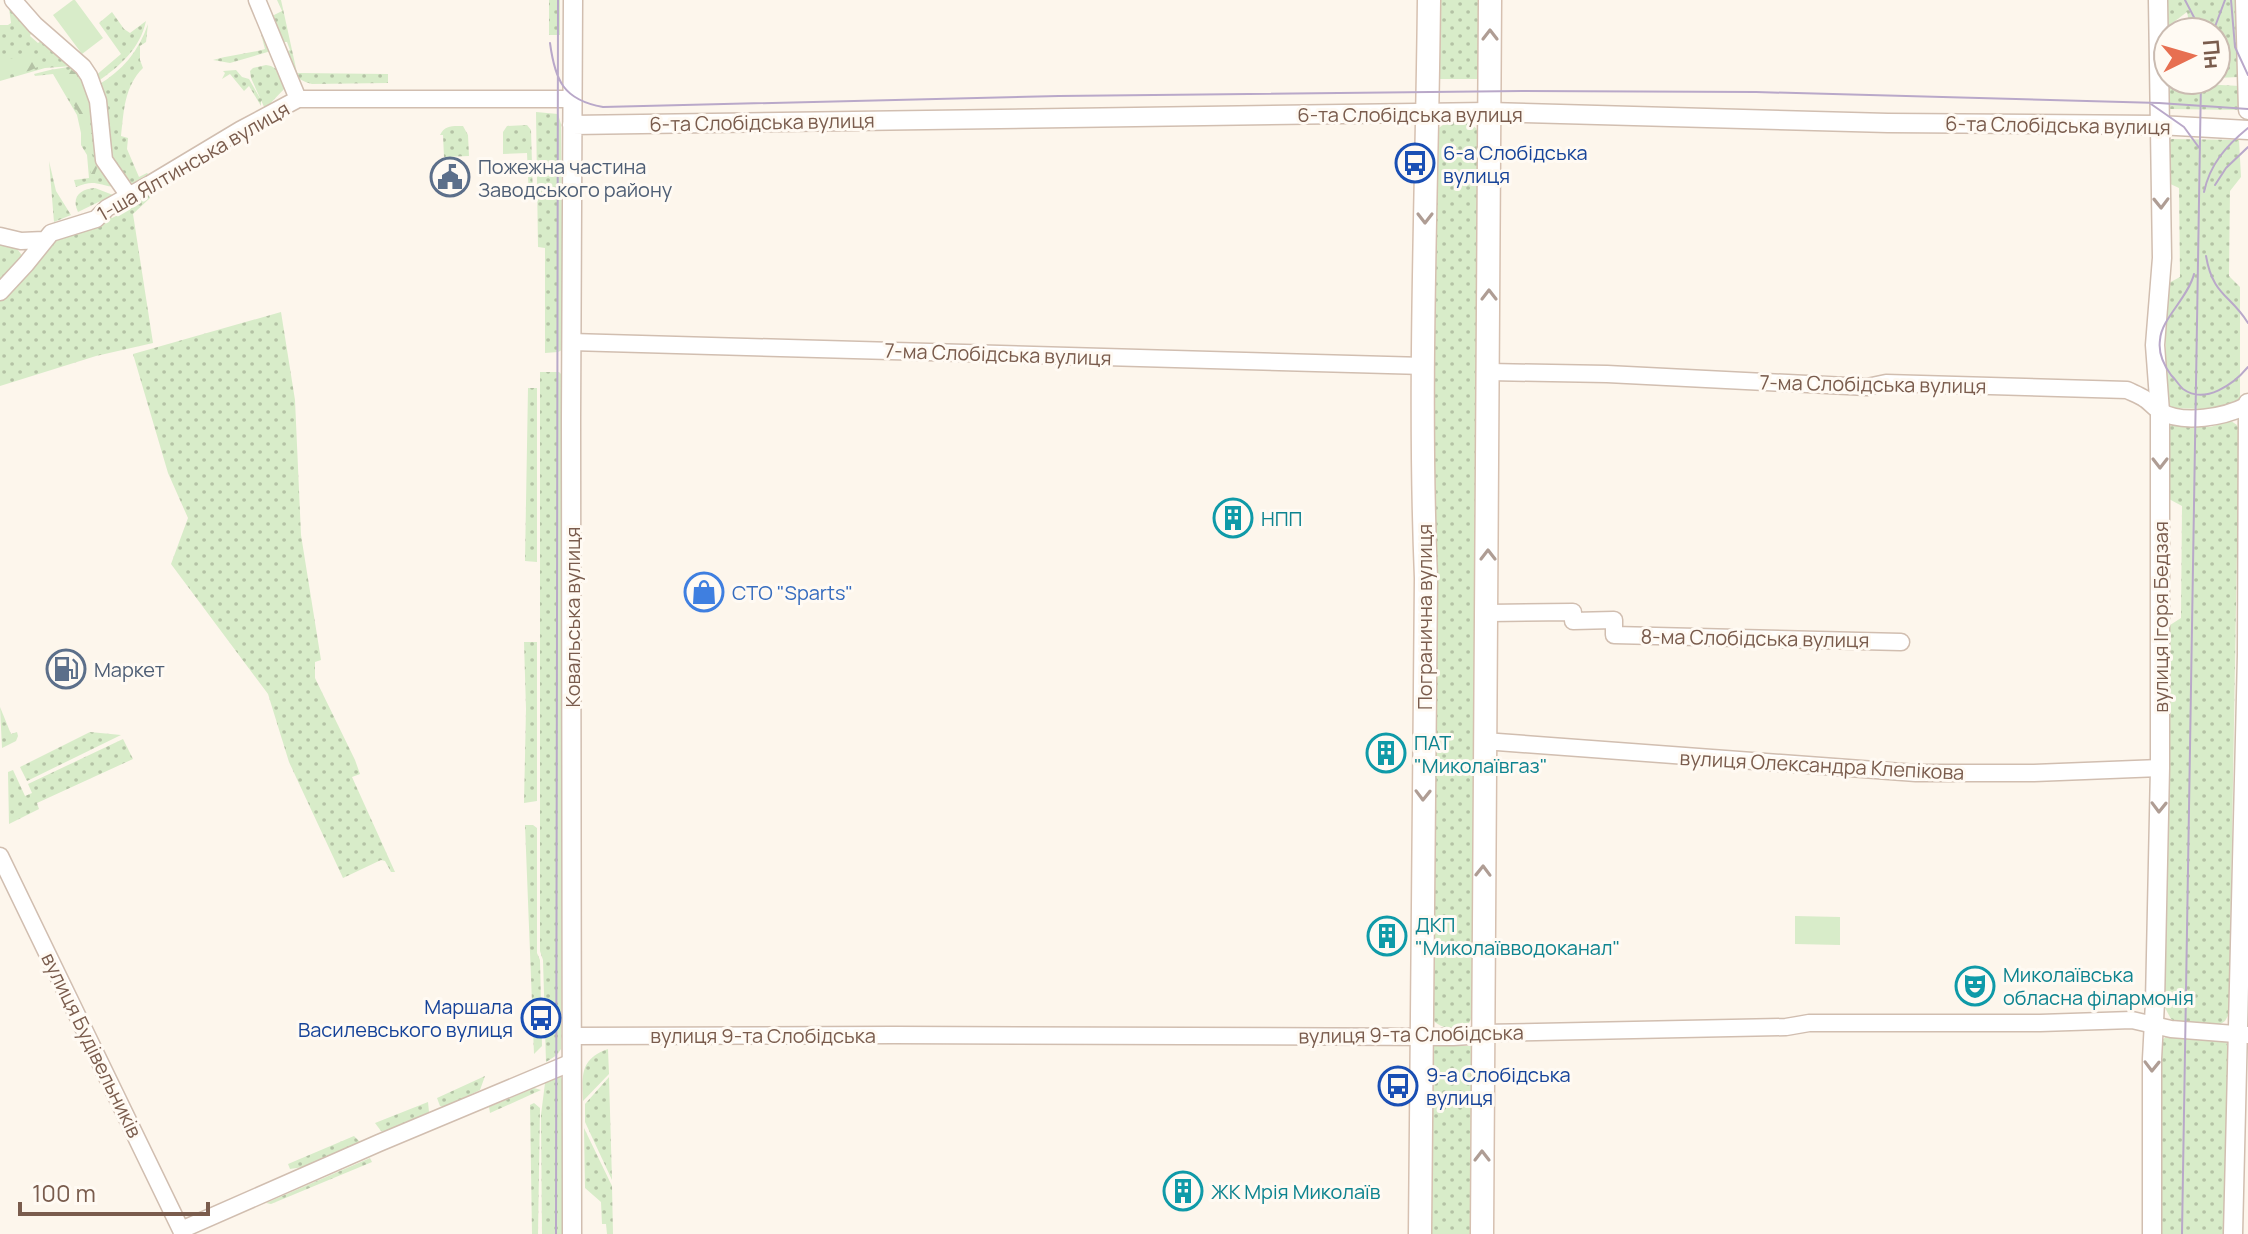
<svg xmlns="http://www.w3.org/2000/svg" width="2248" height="1234" viewBox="0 0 2248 1234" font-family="Manrope,sans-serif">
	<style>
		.grass { fill: url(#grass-dots) }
		.forest { fill: url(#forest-firs) }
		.pitch { fill: #d8ecc9 }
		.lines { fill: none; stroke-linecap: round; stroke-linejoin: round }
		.minor-casing { stroke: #d1beb0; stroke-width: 19 }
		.tertiary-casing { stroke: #d1beb0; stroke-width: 21 }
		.secondary-casing { stroke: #d6c0b0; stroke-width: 25 }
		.minor { stroke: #fff; stroke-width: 16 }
		.tertiary { stroke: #fff; stroke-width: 18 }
		.secondary { stroke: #fff; stroke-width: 22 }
		.tram { stroke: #b9a8c9; stroke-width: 2 }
		.oneway { stroke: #af9d94 }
		.labels { text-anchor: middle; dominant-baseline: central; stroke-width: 6; stroke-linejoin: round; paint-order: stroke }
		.street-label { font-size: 20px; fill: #7a5c4d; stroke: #fffaf3 }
		.transit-label { font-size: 20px; fill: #164399; stroke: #fffaf3; text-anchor: start }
		.service-label { font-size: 20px; fill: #4e5e75; stroke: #fffaf3; text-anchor: start }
		.culture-label { font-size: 20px; fill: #0d838f; stroke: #fffaf3; text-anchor: start }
		.shop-label { font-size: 20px; fill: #366cbe; stroke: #fffaf3; text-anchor: start }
	</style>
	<defs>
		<pattern id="grass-dots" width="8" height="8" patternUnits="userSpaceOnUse" patternTransform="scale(2)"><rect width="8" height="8" fill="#d8ecc9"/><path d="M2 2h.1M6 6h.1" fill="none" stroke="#b4c2a5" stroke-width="1.8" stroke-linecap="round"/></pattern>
		<pattern id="forest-firs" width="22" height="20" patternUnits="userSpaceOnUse" patternTransform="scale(2)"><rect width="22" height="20" fill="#d8ecc9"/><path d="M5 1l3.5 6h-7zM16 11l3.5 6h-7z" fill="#b4c2a5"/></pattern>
	</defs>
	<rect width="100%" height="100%" fill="#fdf6ec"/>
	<path class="grass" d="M277 0H281L283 9 297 73 388 74V83L312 84C293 79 292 70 284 53L290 50 287 42H279L268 18 282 11Z
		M549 0H560V35H549Z
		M1436 0H1482L1481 79H1435Z
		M2163 0H2238L2239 77 2216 78V32H2191L2187 12 2167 27Z
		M9 8 32 31 30 36 38 43 41 41 72 66 45 68 0 81V25H8L11 23Z
		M112 12 124 29 130 33 146 21C140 49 120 66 97 82L94 77 121 54 99 23Z
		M148 24 146 42 140 46V60L143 68C124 87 124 111 121 136L128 138 127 149 139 177 147 173 148 174 132 184 127 183 111 158 98 85C122 71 139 51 148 24Z
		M266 32 271 51 230 63 213 60C230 55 248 54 265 49L261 34Z
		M266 65 271 66 283 73 285 88 265 109 251 78 250 71 253 68Z
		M74 66 82 76 115 187C98 185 94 179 76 187L74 180 89 178 87 155 81 145V133L77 115 53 74 35 76 34 74 50 70Z
		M236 70 242 77 249 79 261 100V106L249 86 244 91 230 74 222 79 225 73 223 71Z
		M2164 82 2240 86 2239 110 2169 109 2166 107Z
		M536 112 558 114 561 124 563 342 562 350 558 352 545 353V248L538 247Z
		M1467 122 1476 128 1482 139 1475 1012 1469 1023C1455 1030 1441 1030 1431 1018L1433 136C1441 121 1451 122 1467 122Z
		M527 125 531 130 533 198 529 199 527 153 503 154V132L507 126Z
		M463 126 468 135 469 156 444 157 443 135H440C445 125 452 126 463 126Z
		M2172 139 2239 140 2241 177 2230 191 2229 276 2240 287V406L2206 409 2166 408 2165 285 2180 277 2179 188 2166 182 2168 141Z
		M49 161 56 191 71 215 54 222Z
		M95 188 113 195 78 212C71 197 80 189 95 188Z
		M148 191 150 198 133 214 153 343 96 356 0 386V295L44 243 108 214 112 218 124 212 121 205Z
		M0 239 13 243 26 261 0 289Z
		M281 312 295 400 301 535 321 660 315 662V678L355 760 360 774 352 777 395 872H391L385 861 381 860 343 878 289 762 268 694 171 564 188 518 168 473 133 354Z
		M540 372H559L563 376 561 1049 557 1055 546 1062 543 960 540 951Z
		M528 388H537V562L525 561Z
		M2231 421 2237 425 2239 430 2229 1014 2225 1021 2219 1025 2179 1023 2171 1019 2162 1002 2167 627 2181 618 2182 506 2169 499V426L2179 422 2210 427Z
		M524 642H537V801L524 803 526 709Z
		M0 707 11 734 17 732 18 736 16 741 2 748Z
		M90 732 121 735 27 781 20 767Z
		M123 739 133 759 37 803 39 809 9 824 8 772 13 770 25 796 32 793 28 784Z
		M525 825H533L537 828V953L540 960 542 1046 534 1054Z
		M2172 1032 2225 1038 2228 1048 2224 1234H2160V1049L2162 1040Z
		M1429 1046H1475V1234H1427Z
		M608 1049 609 1074 583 1101C582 1075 580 1059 608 1049Z
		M485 1076 480 1090 444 1107 440 1106 437 1098Z
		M559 1077H561L563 1082V1234H542L541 1115 545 1083Z
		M609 1077 612 1180 585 1122V1104Z
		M534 1088 541 1090 490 1113 489 1107Z
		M428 1102 429 1112 384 1132 381 1131 375 1123Z
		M534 1103 540 1108 538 1234H532L530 1105Z
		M584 1128 612 1186 613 1234H607L606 1224H602L601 1202 585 1188Z
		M354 1136 360 1142 310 1166 290 1169 288 1164Z
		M370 1158 372 1162 271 1204 266 1203Z"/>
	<path class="forest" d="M23 55 32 57 42 65 29 71 0 76V62Z
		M61 70 66 72 71 70 75 72 91 102 92 116 88 126 93 133 91 152 97 168 94 176H91L88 151 83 142 80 115 56 76 57 71Z"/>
	<path class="pitch" d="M73 0H75L103 38 82 54 53 15Z
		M1795 916 1840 917V945L1795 944Z"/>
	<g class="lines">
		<g class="minor-casing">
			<path id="minor" d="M13 0 35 25 83 67 89 76 98 101 104 160 129 196
				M257 0 298 99
				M0 236 21 241 44 240
				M0 292 26 264 51 233 96 219 107 208 150 184 240 130 298 99H572
				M571 342 1424 366
				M1489 372 1607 374 1867 387 1886 383 2127 390C2133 393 2139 395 2145 399 2150 402 2154 408 2160 411 2183 425 2225 417 2248 405
				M1488 613 1573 612V621L1614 620V635L1901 642
				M1484 741 1916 773H2034L2160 768
				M0 856 183 1234
				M571 1036 894 1035 1453 1037 1469 1036 1482 1033 1786 1027 1809 1023H2040L2132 1020 2171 1029 2248 1035
				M181 1230 379 1143 570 1063"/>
		</g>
		<g class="tertiary-casing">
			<path id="tertiary" d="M2245 0 2248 110
				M572 125 1489 112 1888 123 2159 125 2248 130
				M572 1234 571 418 573 0
				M2152 1234V1059L2155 1002 2160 768V412L2155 345 2162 258 2158 0
				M2233 1234 2247 655 2248 403"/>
		</g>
		<g class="secondary-casing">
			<path id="secondary" d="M1420 1234 1426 578C1418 385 1427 192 1429 0
				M1482 1234 1490 0"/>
		</g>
		<use href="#minor" class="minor"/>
		<use href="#tertiary" class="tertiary"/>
		<use href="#secondary" class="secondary"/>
		<path class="tram" d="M2185 0 2197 23 2199 32
			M2231 0 2235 47 2248 75
			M2213 32 2225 0
			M550 43C555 80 563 100 603 107L1059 96 1522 91 1756 92 2159 103 2248 109
			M2151 104 2184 127 2200 149
			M2215 185 2226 168 2248 147
			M2204 192C2210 164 2226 146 2248 128
			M2206 256C2213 296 2230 294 2248 323
			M2194 274C2188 298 2161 319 2160 340 2158 353 2163 364 2171 375 2175 379 2179 385 2183 389 2205 405 2234 384 2248 367
			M556 1234 558 0
			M2182 1234 2201 80"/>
	</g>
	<defs><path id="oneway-chevron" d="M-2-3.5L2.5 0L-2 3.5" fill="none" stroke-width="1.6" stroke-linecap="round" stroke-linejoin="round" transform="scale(2)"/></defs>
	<g class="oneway">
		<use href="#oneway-chevron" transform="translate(1490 35) rotate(-90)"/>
		<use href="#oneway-chevron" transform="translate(2161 203) rotate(89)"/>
		<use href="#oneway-chevron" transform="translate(1425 218) rotate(90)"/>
		<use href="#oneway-chevron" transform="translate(1489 295) rotate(-90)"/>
		<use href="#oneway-chevron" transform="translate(2160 463) rotate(90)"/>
		<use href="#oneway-chevron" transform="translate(1488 555) rotate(-90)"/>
		<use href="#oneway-chevron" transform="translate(1423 795) rotate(91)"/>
		<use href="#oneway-chevron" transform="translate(2159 807) rotate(91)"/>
		<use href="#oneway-chevron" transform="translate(1483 871) rotate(-89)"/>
		<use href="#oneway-chevron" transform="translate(2152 1066) rotate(91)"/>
		<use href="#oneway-chevron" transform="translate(1482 1156) rotate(-90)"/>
	</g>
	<defs>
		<g id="bus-ring" transform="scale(2)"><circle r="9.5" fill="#fffaf3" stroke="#1a4fb4" stroke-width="1.5"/><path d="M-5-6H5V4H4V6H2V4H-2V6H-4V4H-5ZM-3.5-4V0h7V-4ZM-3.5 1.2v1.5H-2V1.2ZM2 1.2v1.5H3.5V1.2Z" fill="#1a4fb4"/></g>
		<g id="civic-ring" transform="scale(2)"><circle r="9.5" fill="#fffaf3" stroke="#5c6f8a" stroke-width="1.5"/><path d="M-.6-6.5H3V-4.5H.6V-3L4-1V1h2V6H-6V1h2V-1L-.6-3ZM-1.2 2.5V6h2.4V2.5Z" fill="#5c6f8a"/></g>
		<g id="building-ring" transform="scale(2)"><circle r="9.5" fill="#fffaf3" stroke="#0f9aa8" stroke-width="1.5"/><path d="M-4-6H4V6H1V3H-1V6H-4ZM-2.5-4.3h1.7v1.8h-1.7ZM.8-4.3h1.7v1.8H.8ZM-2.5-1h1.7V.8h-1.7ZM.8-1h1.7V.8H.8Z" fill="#0f9aa8"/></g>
		<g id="shop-ring" transform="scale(2)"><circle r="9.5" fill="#fffaf3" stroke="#3f7fe0" stroke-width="1.5"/><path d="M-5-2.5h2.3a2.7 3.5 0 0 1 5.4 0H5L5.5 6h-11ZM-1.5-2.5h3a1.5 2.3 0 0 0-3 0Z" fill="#3f7fe0"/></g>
		<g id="fuel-ring" transform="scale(2)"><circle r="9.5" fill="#fffaf3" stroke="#5c6f8a" stroke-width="1.5"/><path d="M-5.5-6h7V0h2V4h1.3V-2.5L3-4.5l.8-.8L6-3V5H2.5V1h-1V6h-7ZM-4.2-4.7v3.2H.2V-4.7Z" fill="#5c6f8a"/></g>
		<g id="theatre-ring" transform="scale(2)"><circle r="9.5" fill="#fffaf3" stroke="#0f9aa8" stroke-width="1.5"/><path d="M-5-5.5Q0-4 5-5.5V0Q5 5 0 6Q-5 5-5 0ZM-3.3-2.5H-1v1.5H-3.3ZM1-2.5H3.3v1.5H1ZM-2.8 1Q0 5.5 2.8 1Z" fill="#0f9aa8"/></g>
	</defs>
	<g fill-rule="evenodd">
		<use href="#bus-ring" x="1415" y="163"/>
		<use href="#civic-ring" x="450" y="177"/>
		<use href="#building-ring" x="1233" y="518"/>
		<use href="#shop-ring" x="704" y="592"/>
		<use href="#fuel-ring" x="66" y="669"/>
		<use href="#building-ring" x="1386" y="753"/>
		<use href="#building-ring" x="1387" y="936"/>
		<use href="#theatre-ring" x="1975" y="986"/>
		<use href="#bus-ring" x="541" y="1018"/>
		<use href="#bus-ring" x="1398" y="1086"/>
		<use href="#building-ring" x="1183" y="1191"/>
	</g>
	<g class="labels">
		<g class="street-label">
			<text x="1410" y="114">6-та Слобідська вулиця</text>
			<text transform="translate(762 122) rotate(-1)">6-та Слобідська вулиця</text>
			<text transform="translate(2058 125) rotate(1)">6-та Слобідська вулиця</text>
			<text transform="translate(193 161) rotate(-30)">1-ша Ялтинська вулиця</text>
			<text transform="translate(998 354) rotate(2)">7-ма Слобідська вулиця</text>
			<text transform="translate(1873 384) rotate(1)">7-ма Слобідська вулиця</text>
			<text transform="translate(572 617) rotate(-90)">Ковальська вулиця</text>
			<text transform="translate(1424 617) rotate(-90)">Погранична вулиця</text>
			<text transform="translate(2160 617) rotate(-90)">вулиця Ігоря Бедзая</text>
			<text transform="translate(1755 638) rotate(1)">8-ма Слобідська вулиця</text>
			<text transform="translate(1822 765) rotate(3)">вулиця Олександра Клепікова</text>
			<text transform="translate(1411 1034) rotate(-1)">вулиця 9-та Слобідська</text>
			<text x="763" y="1035">вулиця 9-та Слобідська</text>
			<text transform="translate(92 1045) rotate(64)">вулиця Будівельників</text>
		</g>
		<g class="transit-label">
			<text x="1443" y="152">6-а Слобідська<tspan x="1443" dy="23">вулиця</tspan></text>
			<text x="513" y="1006" text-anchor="end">Маршала<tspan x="513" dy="23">Василевського вулиця</tspan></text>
			<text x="1426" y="1074">9-а Слобідська<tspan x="1426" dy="23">вулиця</tspan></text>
		</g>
		<g class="service-label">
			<text x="478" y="166">Пожежна частина<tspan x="478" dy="23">Заводського району</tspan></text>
			<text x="94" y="669">Маркет</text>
		</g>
		<g class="culture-label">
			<text x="1261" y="518">НПП</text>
			<text x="1414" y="742">ПАТ<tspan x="1414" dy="23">"Миколаївгаз"</tspan></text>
			<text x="1415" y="924">ДКП<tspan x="1415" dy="23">"Миколаївводоканал"</tspan></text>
			<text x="2003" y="974">Миколаївська<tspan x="2003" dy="23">обласна філармонія</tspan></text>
			<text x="1211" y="1191">ЖК Мрія Миколаїв</text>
		</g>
		<g class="shop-label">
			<text x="732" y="592">СТО "Sparts"</text>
		</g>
	</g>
	<g transform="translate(2192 56) rotate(85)"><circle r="38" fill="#fffaf3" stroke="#cabbb1" stroke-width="2"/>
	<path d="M0-6L14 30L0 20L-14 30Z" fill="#e76f51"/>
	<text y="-12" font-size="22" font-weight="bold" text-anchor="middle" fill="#7a5c4d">Пн</text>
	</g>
	<path d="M20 1202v12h188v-12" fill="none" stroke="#7a5c4d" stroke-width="4"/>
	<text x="32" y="1202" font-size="24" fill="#7a5c4d" stroke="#fffaf3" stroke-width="6" paint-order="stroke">100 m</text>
</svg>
